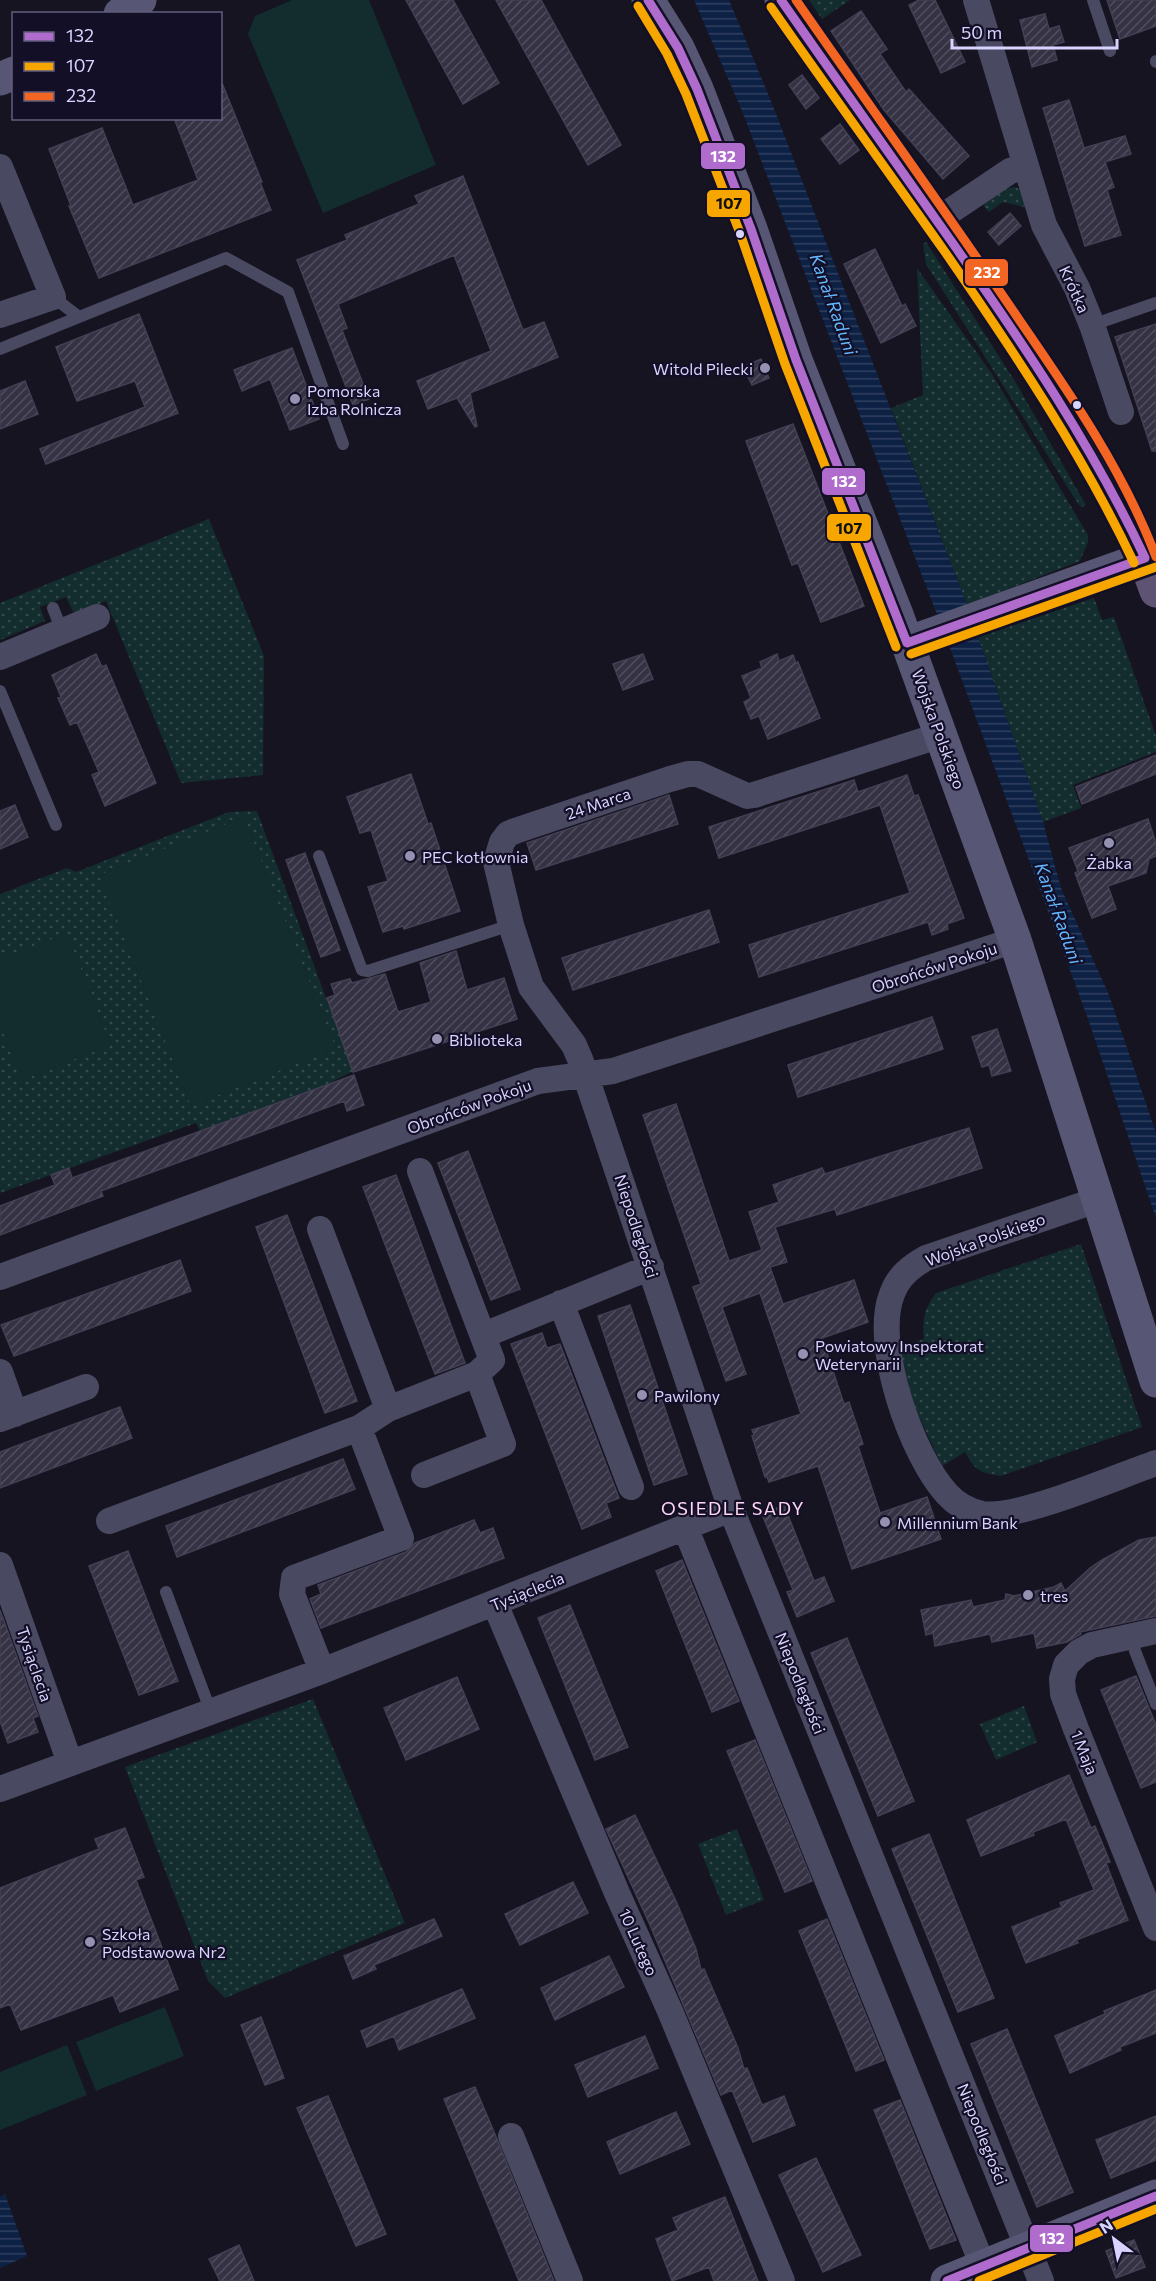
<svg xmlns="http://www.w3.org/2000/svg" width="1156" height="2281" viewBox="0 0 1156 2281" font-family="Commissioner,sans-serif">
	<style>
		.grass { fill: url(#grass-dots) }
		.pitch { fill: #132c2d }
		.water { fill: url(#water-rules) }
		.building { fill: url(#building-hatch); stroke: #433f54; stroke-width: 1.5 }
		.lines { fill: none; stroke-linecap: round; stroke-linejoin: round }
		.lane { stroke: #4a4962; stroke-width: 12 }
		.street { stroke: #4a4962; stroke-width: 26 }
		.secondary { stroke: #575674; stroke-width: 33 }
		.primary { stroke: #5e5373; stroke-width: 33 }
		.bus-1-casing { stroke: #130f26; stroke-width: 14 }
		.bus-2-casing { stroke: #130f26; stroke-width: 14 }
		.bus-3-casing { stroke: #130f26; stroke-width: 14 }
		.bus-1 { stroke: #b06ccc; stroke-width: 9 }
		.bus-2 { stroke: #f7a600; stroke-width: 9 }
		.bus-3 { stroke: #f26522; stroke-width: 9 }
		.bus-dot { fill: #d9d4ff; stroke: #130f26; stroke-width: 2 }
		.poi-dot { fill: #9591b1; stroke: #130f26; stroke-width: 2 }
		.labels { text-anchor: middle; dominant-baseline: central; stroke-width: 4.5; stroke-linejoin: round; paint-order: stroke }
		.street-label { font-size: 16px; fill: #d9d4ff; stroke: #130f26 }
		.poi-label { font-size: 16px; fill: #d9d4ff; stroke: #130f26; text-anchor: start }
		.water-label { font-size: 18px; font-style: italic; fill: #62b6ff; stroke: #130f26 }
		.neighbourhood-label { font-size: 18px; letter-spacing: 1.5px; fill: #ffd6f0; stroke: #130f26 }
		.line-badge { stroke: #130f26; stroke-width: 2 }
		.badge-label { font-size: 16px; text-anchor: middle; font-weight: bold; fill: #fff }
		.pale-badge-label { font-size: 16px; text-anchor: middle; font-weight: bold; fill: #111 }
	</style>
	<defs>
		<pattern id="grass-dots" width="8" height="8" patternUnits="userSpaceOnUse" patternTransform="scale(1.5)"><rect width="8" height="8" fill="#132c2d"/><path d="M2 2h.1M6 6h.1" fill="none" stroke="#354a4c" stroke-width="1.8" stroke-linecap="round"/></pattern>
		<pattern id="water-rules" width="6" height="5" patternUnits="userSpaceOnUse" patternTransform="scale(1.5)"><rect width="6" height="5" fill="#0d2144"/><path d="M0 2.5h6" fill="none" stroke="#304060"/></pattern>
		<pattern id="building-hatch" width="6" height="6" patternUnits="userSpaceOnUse" patternTransform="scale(1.5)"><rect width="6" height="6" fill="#343243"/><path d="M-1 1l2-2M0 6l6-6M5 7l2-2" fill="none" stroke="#514f5f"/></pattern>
	</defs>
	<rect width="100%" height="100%" fill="#161421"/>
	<path class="grass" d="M809 0H850L822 19Z
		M1015 187 1024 191 1028 208 1003 202 989 212 983 205 1004 189Z
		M926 242 1016 383 1086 505 1082 507 1079 505 926 264 923 243Z
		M917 268 992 374 1088 535V542L1080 561 967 605 891 408 923 395Z
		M209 519 264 656 263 775 181 783 106 601 74 614 66 597 40 607 45 621 0 640V603Z
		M1094 598 1102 620 1114 617 1156 736V752L1073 785 1081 808 1043 822 978 637Z
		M257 811 353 1071 326 1085 200 1131 196 1123 0 1193V894L67 868 76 872 229 812Z
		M1081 1244 1142 1427 1001 1476C981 1473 975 1471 965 1452L942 1466 913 1404 899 1347 924 1339C922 1320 924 1309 936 1293Z
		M313 1699 405 1923 225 1998 208 1981 125 1767Z
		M1024 1706 1037 1742 996 1760 980 1724Z
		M737 1829 764 1900 726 1915 698 1844Z"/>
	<path class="pitch" d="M292 0H369L436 165 323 213 248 34 255 16Z
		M244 817 336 1048 191 1106 99 875Z
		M67 933 111 1045 21 1080 0 1025V959Z
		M165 2007 184 2056 96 2091 76 2042Z
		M67 2045 87 2095 0 2130V2072Z"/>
	<path class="water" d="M694 0H729L771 101 967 605 938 617 742 111Z
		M978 637 1043 822 1061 888 1109 995 1156 1133V1218L1087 1016 950 648Z
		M5 2194 27 2256 0 2268V2197Z"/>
	<path class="building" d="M406 0H453L499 83 463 104Z
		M496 0H541L621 145 588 165Z
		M919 0H935L965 62 941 73 909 5Z
		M1107 0H1156V26L1120 39Z
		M861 11 887 49 880 54 906 92 909 89 969 156 943 179 884 110 831 31Z
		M1045 14 1049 29 1059 26 1064 42 1053 45 1057 60 1032 67 1020 20Z
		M802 75 819 98 806 109 789 85Z
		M222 83 262 182H260L271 210 99 278 69 206H71L49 149 102 128 133 205 198 180 174 118H220Z
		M1069 100 1084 148 1125 136 1131 154 1105 162 1114 187 1107 190 1121 235 1085 246 1043 108Z
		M840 124 859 150 840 164 821 139Z
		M463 176 523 330 544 322 558 357 470 393 477 426 475 427 457 398 428 409 417 381 491 351 454 255 338 304 347 328 342 330 369 399 353 405 297 260 347 240 345 235 419 204 415 196Z
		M1010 213 1021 226 999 245 988 232Z
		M875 249 902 306 905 304 916 326 881 343 844 264Z
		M139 314 178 413 46 464 40 449 145 407 135 381 77 401 56 347Z
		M1156 324V451H1152L1115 337Z
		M292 348 319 419 290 430 270 379 242 391 234 370Z
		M761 359 769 378 752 385 743 367Z
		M25 381 38 414 0 429V391Z
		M793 424 864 606 821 622 798 563 792 565 746 441Z
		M96 654 102 667 106 665 156 783 105 806 92 775 99 772 77 722 70 725 58 698 61 697 52 675Z
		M643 654 653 679 623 690 613 664Z
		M777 654 779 661 793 655 796 663 798 662 820 718 768 739 759 716 751 719 744 702 751 698 742 676 762 668 760 662Z
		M1156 755V774L1082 804 1076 787Z
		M411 774 428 824 431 823 460 911 404 929 403 926 383 932 368 887 388 881 371 830 360 833 347 797Z
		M907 775 914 796 918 795 964 918 947 924 948 929 932 935 928 922 759 977 749 945 910 893 880 805 719 858 709 827 854 780 858 792Z
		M669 795 678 824 536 870 527 843Z
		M15 805 28 837 0 849V811Z
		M1148 819 1156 843V856L1149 859 1146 873 1108 886 1116 909 1092 918 1075 873 1078 871 1069 848Z
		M305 853 340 950 321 957 286 860Z
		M709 910 719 942 573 990 562 958Z
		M456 951 467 990 504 978 517 1019 353 1072 327 998 335 995 331 984 350 979 352 983 385 974 398 1012 431 1002 420 963Z
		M932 1017 943 1049 798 1097 788 1065Z
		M997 1029 1011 1071 992 1076 989 1065 982 1067 972 1037Z
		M354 1075 364 1105 347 1111 344 1101 101 1191 103 1196 0 1235V1206L55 1185 51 1175 69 1168 72 1178Z
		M676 1104 729 1261 762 1250 749 1212 779 1202 773 1185 822 1168 825 1174 969 1128 982 1168 837 1215 835 1209 775 1227 787 1262 770 1267 783 1304 854 1280 868 1322 822 1338 844 1404 849 1402 863 1444 858 1446 880 1513 927 1497 941 1539 852 1569 818 1466 769 1482 767 1477H765L752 1436 754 1435 752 1430 801 1414 760 1293 722 1307 746 1374 726 1381 693 1287 701 1284 643 1115Z
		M468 1151 520 1289 491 1300 438 1163Z
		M396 1175 465 1363 435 1374 363 1187Z
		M287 1215 357 1401 325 1413 256 1227Z
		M180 1260 191 1291 14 1356 1 1325Z
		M630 1305 687 1474 654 1485 598 1316Z
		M542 1333 547 1348 560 1344 619 1498 606 1503 611 1517 582 1529 511 1344Z
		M120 1407 132 1438 0 1488V1452Z
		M343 1459 355 1489 177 1557 166 1526Z
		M784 1505 814 1581 824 1577 834 1601 797 1617 787 1592 793 1590 762 1514Z
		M474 1520 480 1533 493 1528 504 1558 321 1628 310 1599 321 1594 318 1585 406 1552 415 1543Z
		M1156 1537V1616L1080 1632 1081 1634 1067 1642 1037 1648 1034 1633 992 1642 990 1634 935 1646 933 1633 926 1635 921 1610 971 1600 973 1607 1005 1600 1006 1594 1014 1596 1054 1587 1061 1583 1065 1591 1090 1568 1102 1560 1139 1540Z
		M128 1551 178 1681 139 1695 89 1566Z
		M682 1560 739 1701 712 1712 656 1571Z
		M570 1605 628 1747 595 1760 538 1618Z
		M0 1610 38 1716 33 1718 38 1732 8 1743 0 1721Z
		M847 1638 914 1801 878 1816 811 1653Z
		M1136 1676 1156 1725V1782L1141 1788 1101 1690Z
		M457 1677 479 1729 406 1760 384 1708Z
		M755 1740 812 1881 785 1892 727 1751Z
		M1069 1775 1091 1828 1095 1826 1110 1862 1106 1863 1128 1920 1076 1940 1078 1943 1026 1963 1012 1927 1062 1907 1060 1903 1094 1890 1066 1819 1033 1832 1034 1835 981 1856 967 1820Z
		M635 1815 676 1901 696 1949 701 1970 704 1969 738 2048 744 2069 747 2068 762 2105 784 2096 795 2125 753 2142 732 2090 721 2095 650 1925 606 1829Z
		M125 1828 144 1877 136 1880 178 1989 120 2012 113 1995 21 2030 10 2004 0 2008V1888L99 1849 95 1839Z
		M929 1834 994 1998 958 2012 892 1849Z
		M573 1882 588 1913 520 1945 505 1914Z
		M434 1919 442 1936 374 1965 376 1969 353 1979 344 1956Z
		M827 1919 884 2060 856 2071 799 1931Z
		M609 1956 624 1987 555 2020 541 1988Z
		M462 1989 475 2018 399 2050 394 2036 367 2047 361 2031Z
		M1156 1990V2033L1120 2047 1121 2050 1070 2073 1055 2036 1105 2014 1104 2011Z
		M261 2017 284 2078 265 2085 241 2025Z
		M1007 2029 1073 2192 1037 2207 971 2044Z
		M645 2036 658 2068 588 2097 575 2065Z
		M475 2087 497 2139 554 2281H519L444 2099Z
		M328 2096 386 2234 356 2246 297 2108Z
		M900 2100 956 2240 930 2249 874 2110Z
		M676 2112 690 2144 620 2174 607 2142Z
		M1156 2116V2160L1111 2178 1096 2140Z
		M816 2158 861 2255 823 2272 779 2175Z
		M725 2197 758 2281H714L709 2267 672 2281 656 2239 678 2230 673 2218Z
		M1134 2240 1145 2267 1116 2278 1106 2251Z
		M239 2245 254 2281H220L209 2259Z"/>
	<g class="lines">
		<path class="lane" d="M1093 0 1110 51
			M1156 61V62
			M79 317 226 258 288 292 343 444
			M1092 325 1156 303
			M0 349 79 317 53 297
			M53 608 62 631
			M0 691 56 825
			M319 856 362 970 368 971 511 925
			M166 1592 211 1712
			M1133 1636 1135 1651 1156 1704"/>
		<path class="street" d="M1026 166 1044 225 1077 288 1092 325 1121 412
			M0 167 53 297 0 315
			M937 220 1010 171 1026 166 976 0
			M0 657 97 617
			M941 735 754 795 747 796 698 774H688L670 779 515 831 508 834 502 842 496 862 511 925 531 987 574 1045 580 1059 731 1509 1041 2281
			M1097 1200 926 1258C910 1267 898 1277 892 1294 872 1344 912 1456 947 1494 956 1504 969 1511 982 1514 1018 1520 1118 1476 1156 1463
			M320 1229 388 1409
			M0 1277 538 1081 613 1071 1015 940
			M561 1303 631 1487
			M484 1335 651 1267
			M0 1372 15 1414
			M0 1419 86 1387
			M424 1475 503 1444 477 1374
			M109 1521 359 1428 388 1409 477 1374 492 1360 420 1171
			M685 1527 983 2266
			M0 1565 70 1763
			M495 1604 617 1893 670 2011 782 2281
			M1156 1631 1092 1645 1079 1652 1066 1665 1062 1679 1063 1694 1076 1729 1156 1928
			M322 1671 292 1594 294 1578 401 1538 359 1428
			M0 1789 322 1671 731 1509
			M511 2136 570 2281"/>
		<path class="secondary" d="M648 0 678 48 697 89 751 229 796 360 896 612 1015 940 1156 1381
			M120 14 140 0
			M0 79 14 73
			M907 643 1156 554
			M947 2281 1156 2196"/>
		<path class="primary" d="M781 0C854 106 930 209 1002 315 1061 402 1122 491 1156 591"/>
		<g class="bus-1-casing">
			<path id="bus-1" d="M648 0 678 48 697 89 751 229 796 360 907 643
				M781 0C838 82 896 163 954 245 1024 345 1093 447 1145 558
				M907 643 1145 558
				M947 2281 1156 2196"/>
		</g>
		<g class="bus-2-casing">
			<path id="bus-2" d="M638 6 667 54 686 94 740 233 785 364 896 647
				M771 7C828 89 887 170 945 252 1014 352 1082 453 1134 563
				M911 654 1156 567
				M979 2281 1156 2209"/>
		</g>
		<g class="bus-3-casing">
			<path id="bus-3" d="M796 0C870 107 947 213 1020 321 1071 395 1124 472 1156 557"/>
		</g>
		<use href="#bus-1" class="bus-1"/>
		<use href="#bus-2" class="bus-2"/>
		<use href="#bus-3" class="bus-3"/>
	</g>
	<g class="bus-dot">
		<circle cx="740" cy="234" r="5"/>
		<circle cx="1077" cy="405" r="5"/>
	</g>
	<g class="poi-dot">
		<circle cx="765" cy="368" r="6"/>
		<circle cx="295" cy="399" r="6"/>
		<circle cx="1109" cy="843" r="6"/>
		<circle cx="410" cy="856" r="6"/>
		<circle cx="437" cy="1039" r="6"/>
		<circle cx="803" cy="1354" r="6"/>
		<circle cx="642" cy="1395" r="6"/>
		<circle cx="885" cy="1522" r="6"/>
		<circle cx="1028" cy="1595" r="6"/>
		<circle cx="90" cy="1942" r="6"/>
	</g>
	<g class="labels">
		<g class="street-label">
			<text transform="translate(1075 289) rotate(65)">Krótka</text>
			<text transform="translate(939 729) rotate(70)">Wojska Polskiego</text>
			<text transform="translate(598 803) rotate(-19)">24 Marca</text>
			<text transform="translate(934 967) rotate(-18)">Obrońców Pokoju</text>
			<text transform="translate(469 1106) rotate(-20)">Obrońców Pokoju</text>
			<text transform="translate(637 1226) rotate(72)">Niepodległości</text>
			<text transform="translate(985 1239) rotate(-20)">Wojska Polskiego</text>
			<text transform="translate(527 1591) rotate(-22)">Tysiąclecia</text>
			<text transform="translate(35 1664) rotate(71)">Tysiąclecia</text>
			<text transform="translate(801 1683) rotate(68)">Niepodległości</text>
			<text transform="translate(1085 1752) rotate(68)">1 Maja</text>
			<text transform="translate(639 1942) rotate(66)">10 Lutego</text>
			<text transform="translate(983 2134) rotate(68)">Niepodległości</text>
		</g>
		<g class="poi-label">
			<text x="753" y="368" text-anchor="end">Witold Pilecki</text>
			<text x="307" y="390">Pomorska<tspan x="307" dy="18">Izba Rolnicza</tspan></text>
			<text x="422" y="856">PEC kotłownia</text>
			<text x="1109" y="862" text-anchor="middle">Żabka</text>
			<text x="449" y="1039">Biblioteka</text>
			<text x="815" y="1345">Powiatowy Inspektorat<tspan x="815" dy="18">Weterynarii</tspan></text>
			<text x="654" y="1395">Pawilony</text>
			<text x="897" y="1522">Millennium Bank</text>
			<text x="1040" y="1595">tres</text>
			<text x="102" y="1933">Szkoła<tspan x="102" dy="18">Podstawowa Nr2</tspan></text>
		</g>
		<g class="water-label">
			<text transform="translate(834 304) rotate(70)">Kanał Raduni</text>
			<text transform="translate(1059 913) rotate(70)">Kanał Raduni</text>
		</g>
		<g class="neighbourhood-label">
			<text x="733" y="1508">OSIEDLE SADY</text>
		</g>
	</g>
	<g class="line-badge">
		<rect x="700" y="142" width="46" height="28" rx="6" fill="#b06ccc"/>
		<rect x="706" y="189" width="45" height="29" rx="6" fill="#f7a600"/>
		<rect x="964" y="258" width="45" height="29" rx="6" fill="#f26522"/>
		<rect x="821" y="467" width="45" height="29" rx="6" fill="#b06ccc"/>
		<rect x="826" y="513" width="46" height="29" rx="6" fill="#f7a600"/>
		<rect x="1029" y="2224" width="45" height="29" rx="6" fill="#b06ccc"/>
	</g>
	<g class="badge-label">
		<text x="723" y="162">132</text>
		<text x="987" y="278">232</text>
		<text x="844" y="487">132</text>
		<text x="1052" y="2244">132</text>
	</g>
	<g class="pale-badge-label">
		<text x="729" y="209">107</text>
		<text x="849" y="534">107</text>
	</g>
	<rect x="12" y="12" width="210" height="108" fill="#130f26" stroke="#625e7d" stroke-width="1.5"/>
	<rect x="24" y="32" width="30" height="9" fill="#b06ccc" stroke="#625e7d" stroke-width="1.5"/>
	<text x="66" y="42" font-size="18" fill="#d9d4ff">132</text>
	<rect x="24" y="62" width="30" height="9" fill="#f7a600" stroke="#625e7d" stroke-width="1.5"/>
	<text x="66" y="72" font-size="18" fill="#d9d4ff">107</text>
	<rect x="24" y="92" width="30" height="9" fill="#f26522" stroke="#625e7d" stroke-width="1.5"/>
	<text x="66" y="102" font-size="18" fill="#d9d4ff">232</text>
	<g transform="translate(1114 2239) rotate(328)" stroke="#130f26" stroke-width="4.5" paint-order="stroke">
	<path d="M0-4.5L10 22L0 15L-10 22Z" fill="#d9d4ff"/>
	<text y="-9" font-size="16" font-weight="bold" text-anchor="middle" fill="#d9d4ff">N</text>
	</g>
	<path d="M952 39v9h165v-9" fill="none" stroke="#d9d4ff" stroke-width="3"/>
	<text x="961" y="39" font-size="18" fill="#d9d4ff" stroke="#130f26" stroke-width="4.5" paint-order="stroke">50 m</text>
</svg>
